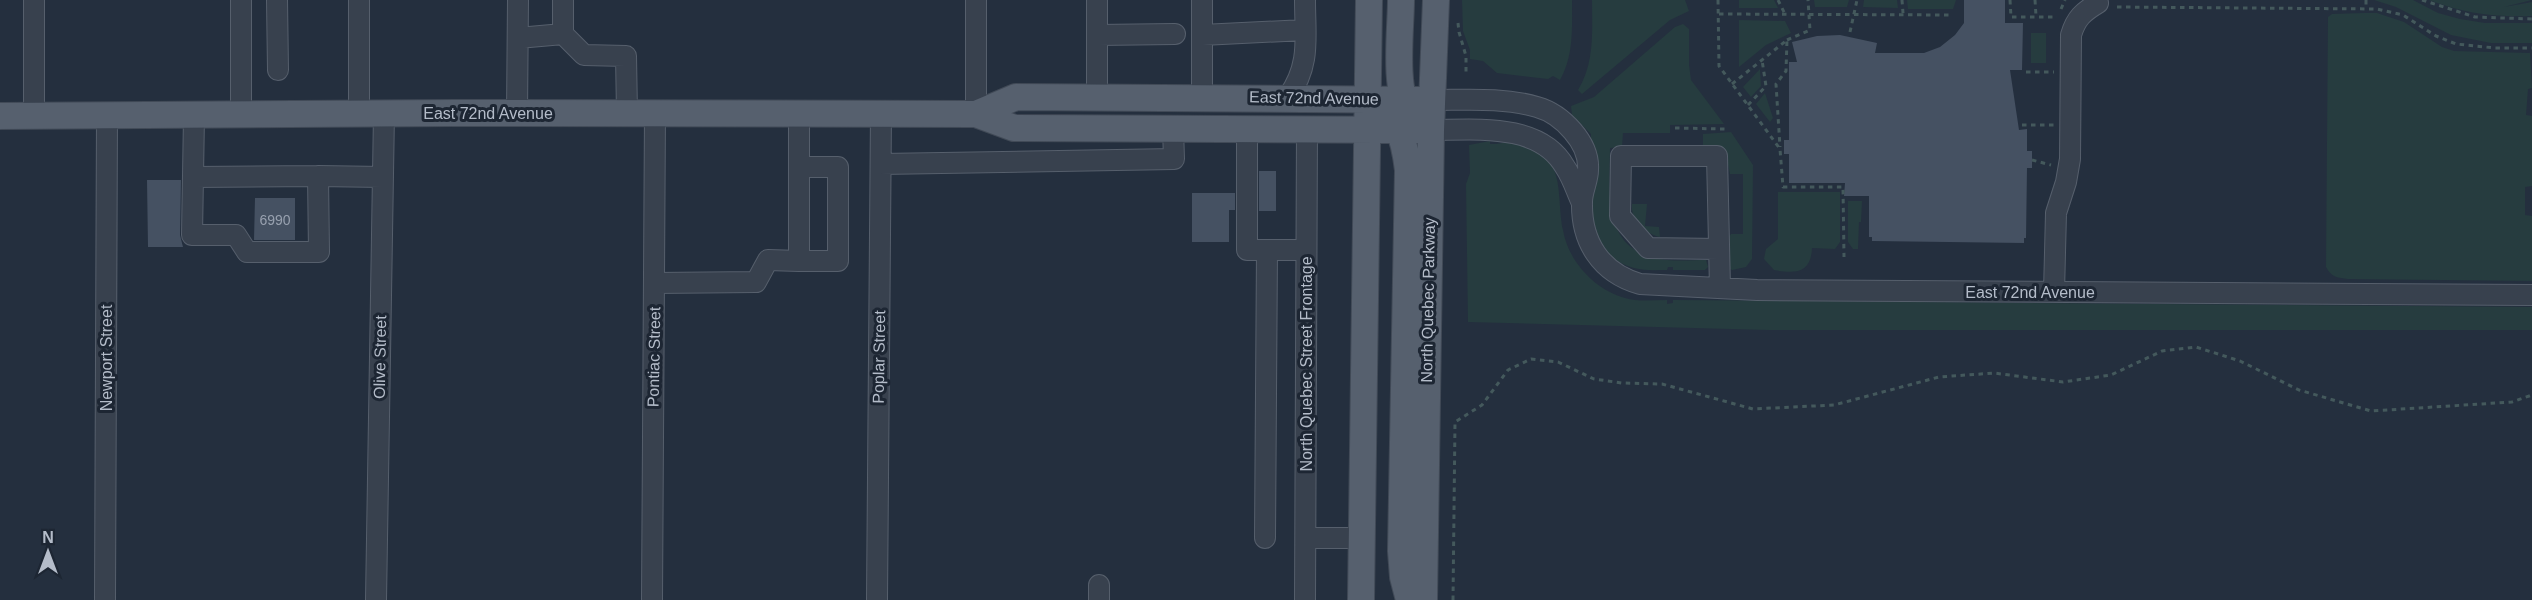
<svg xmlns="http://www.w3.org/2000/svg" width="2532" height="600" viewBox="0 0 2532 600" font-family="Helvetica,sans-serif">
	<style>
		.green { fill: #263c3f }
		.building { fill: #455162 }
		.lines { fill: none; stroke-linecap: round; stroke-linejoin: round }
		.minor-casing { stroke: #565f6c; stroke-width: 22 }
		.major-casing { stroke: #414a57; stroke-width: 28 }
		.path { stroke: #44595c; stroke-width: 3; stroke-dasharray: 4.5 4.5; stroke-linecap: butt }
		.minor { stroke: #38414e; stroke-width: 20 }
		.major { stroke: #56606e; stroke-width: 26 }
		.labels { text-anchor: middle; dominant-baseline: central; stroke-width: 6; stroke-linejoin: round; paint-order: stroke }
		.number-label { font-size: 14px; fill: #98a1af }
		.street-label { font-size: 16px; fill: #b4bcc9; stroke: #1d2633 }
	</style>
	<rect width="100%" height="100%" fill="#242f3e"/>
	<path class="green" d="M1462 0H1572C1572 28 1574 55 1560 80L1553 76 1548 79 1497 73 1483 61 1470 59V50L1463 31Z
		M1592 0H1685L1689 11 1670 20 1582 94 1578 90C1595 62 1592 31 1592 0Z
		M1739 0H1774L1778 8H1739Z
		M1814 0H1849L1847 7H1815Z
		M1864 0H1897L1898 8 1863 7Z
		M1907 0H1956L1953 9H1908Z
		M2374 0H2413L2438 13 2460 19 2485 23H2532V43H2491L2451 35 2396 7Z
		M2429 0H2532L2504 7 2532 2V16C2493 17 2466 14 2429 0Z
		M2364 13H2377L2404 22 2442 47 2454 51 2530 53 2532 88 2528 89 2526 115 2532 116V186L2525 187V215L2532 216V281L2348 279C2338 278 2331 277 2326 267L2328 17 2332 14Z
		M1739 20 1785 21 1791 33 1766 45 1739 67Z
		M1683 24 1689 29V65L1691 80 1724 124 1670 125V133H1623L1622 147 1610 148C1610 189 1601 246 1655 258 1671 262 1690 260 1706 260L1708 267 1705 270H1673V267H1668L1667 270C1656 270 1645 271 1634 268 1577 253 1590 179 1591 134L1572 115 1571 106 1594 97 1675 27Z
		M2031 33H2046V63H2031Z
		M1760 69 1761 86 1751 97 1743 87Z
		M1765 93 1773 118 1770 122 1756 104Z
		M1731 132 1753 165 1752 259 1746 267 1732 270 1729 268V237L1731 234H1743V174H1730L1726 155 1703 146V134Z
		M1490 141V144C1502 145 1508 139 1524 144 1567 158 1556 195 1563 230 1568 261 1595 290 1625 298 1638 302 1653 300 1667 300V304L1673 303V300L2532 307V330H1769L1468 322 1466 184 1470 173 1469 145Z
		M1778 192H1840V242L1835 249 1812 248C1811 273 1796 274 1774 270L1764 259 1766 249 1778 239Z
		M1848 201H1862L1861 222H1859L1858 249H1853L1848 242Z
		M1632 204H1647L1645 226 1659 227 1660 237C1646 234 1630 220 1632 204Z"/>
	<path class="building" d="M1964 0H2005V23H2023L2022 70H2010L2019 130 2027 129V151H2032V168H2027L2026 238H2024V243L1872 241V237H1869V196H1844L1845 183H1789V154H1784V140H1789V62H1797L1792 42 1817 36 1840 35 1877 43 1875 53H1924L1940 47 1955 35 1964 23Z
		M1259 171H1276V211H1259Z
		M147 180H181L180 235 183 247H148Z
		M1192 193H1235V210H1229V242H1192Z
		M255 198H295V240H254Z"/>
	<g class="lines">
		<g class="minor-casing">
			<path id="minor" d="M34 0V116
				M277 0 278 70
				M1202 0V97
				M563 34 584 55 626 56 627 113
				M1097 35 1175 34
				M1202 35 1305 30
				M518 38 563 34V0
				M1097 97V0
				M1288 97C1311 64 1305 38 1305 0
				M1432 100C1466 100 1503 97 1537 107 1562 114 1590 143 1588 170 1588 181 1582 191 1582 202 1581 242 1601 273 1640 284L1757 290 2532 295
				M359 113V0
				M517 113 518 0
				M799 113V167H838V261H799V167
				M976 114V0
				M194 116 192 235H236L247 252H319L318 176 383 177
				M241 116V0
				M1247 129V250H1306
				M1431 130C1474 130 1540 122 1565 167 1572 177 1576 190 1581 201
				M881 164 1174 159 1173 129
				M193 177 318 176
				M1719 249 1648 248 1620 216 1621 156H1717L1720 288
				M655 283 756 282 768 260 799 261
				M2054 292 2056 213 2066 182 2070 159 2071 35C2076 18 2083 12 2098 3
				M1265 538 1267 250
				M1306 538H1362
				M105 600 107 116
				M376 600 384 113
				M652 600 655 113
				M877 600 881 113
				M1099 600V585
				M1305 600 1307 128"/>
		</g>
		<g class="major-casing">
			<path id="major" d="M1401 0C1401 28 1393 91 1410 113
				M1367 98C1398 115 1404 137 1408 170L1401 551 1403 577 1409 600
				M976 114 1016 97 1432 100
				M0 116 452 113 976 114 1014 128 1431 130
				M1361 600 1369 0
				M1424 600 1431 130 1436 0"/>
		</g>
		<path class="path" d="M1718 0 1719 66 1780 149 1783 187H1843L1844 257
			M1778 0 1785 14
			M1902 0 1903 13
			M2010 0 2011 17H2057
			M2035 0 2036 16
			M2366 0V9
			M2422 0 2475 17 2532 19
			M2117 7 2377 9 2403 15 2436 36 2456 44 2495 48H2532
			M2061 9 2065 0
			M1719 14 1953 15
			M1458 23 1459 32 1466 56V76
			M1850 32 1857 0
			M1787 40 1810 30 1808 0
			M2026 72H2054
			M1732 84 1787 40 1786 71 1776 84 1780 147
			M1748 105 1766 86 1762 60
			M2022 125H2054
			M1675 128 1725 129
			M2032 160 2051 165
			M1453 600 1455 422 1482 405 1508 370 1531 359 1558 362 1594 379 1622 383 1662 384 1753 409 1834 405 1939 377 1994 373 2063 382 2111 375 2162 351 2196 347 2240 361 2299 390 2371 411 2512 402 2532 395"/>
		<use href="#minor" class="minor"/>
		<use href="#major" class="major"/>
	</g>
	<g class="labels">
		<g class="number-label">
			<text x="275" y="220">6990</text>
		</g>
		<g class="street-label">
			<text transform="translate(1314 98) rotate(1)">East 72nd Avenue</text>
			<text x="488" y="113">East 72nd Avenue</text>
			<text x="2030" y="292">East 72nd Avenue</text>
			<text transform="translate(1428 300) rotate(-89)">North Quebec Parkway</text>
			<text transform="translate(380 357) rotate(-89)">Olive Street</text>
			<text transform="translate(654 357) rotate(-89)">Pontiac Street</text>
			<text transform="translate(879 357) rotate(-89)">Poplar Street</text>
			<text transform="translate(106 358) rotate(-90)">Newport Street</text>
			<text transform="translate(1306 364) rotate(-90)">North Quebec Street Frontage</text>
		</g>
	</g>
	<g transform="translate(48 552)" stroke="#1d2633" stroke-width="4.5" paint-order="stroke">
	<path d="M0-4.5L10 22L0 15L-10 22Z" fill="#b4bcc9"/>
	<text y="-9" font-size="16" font-weight="bold" text-anchor="middle" fill="#b4bcc9">N</text>
	</g>
</svg>
